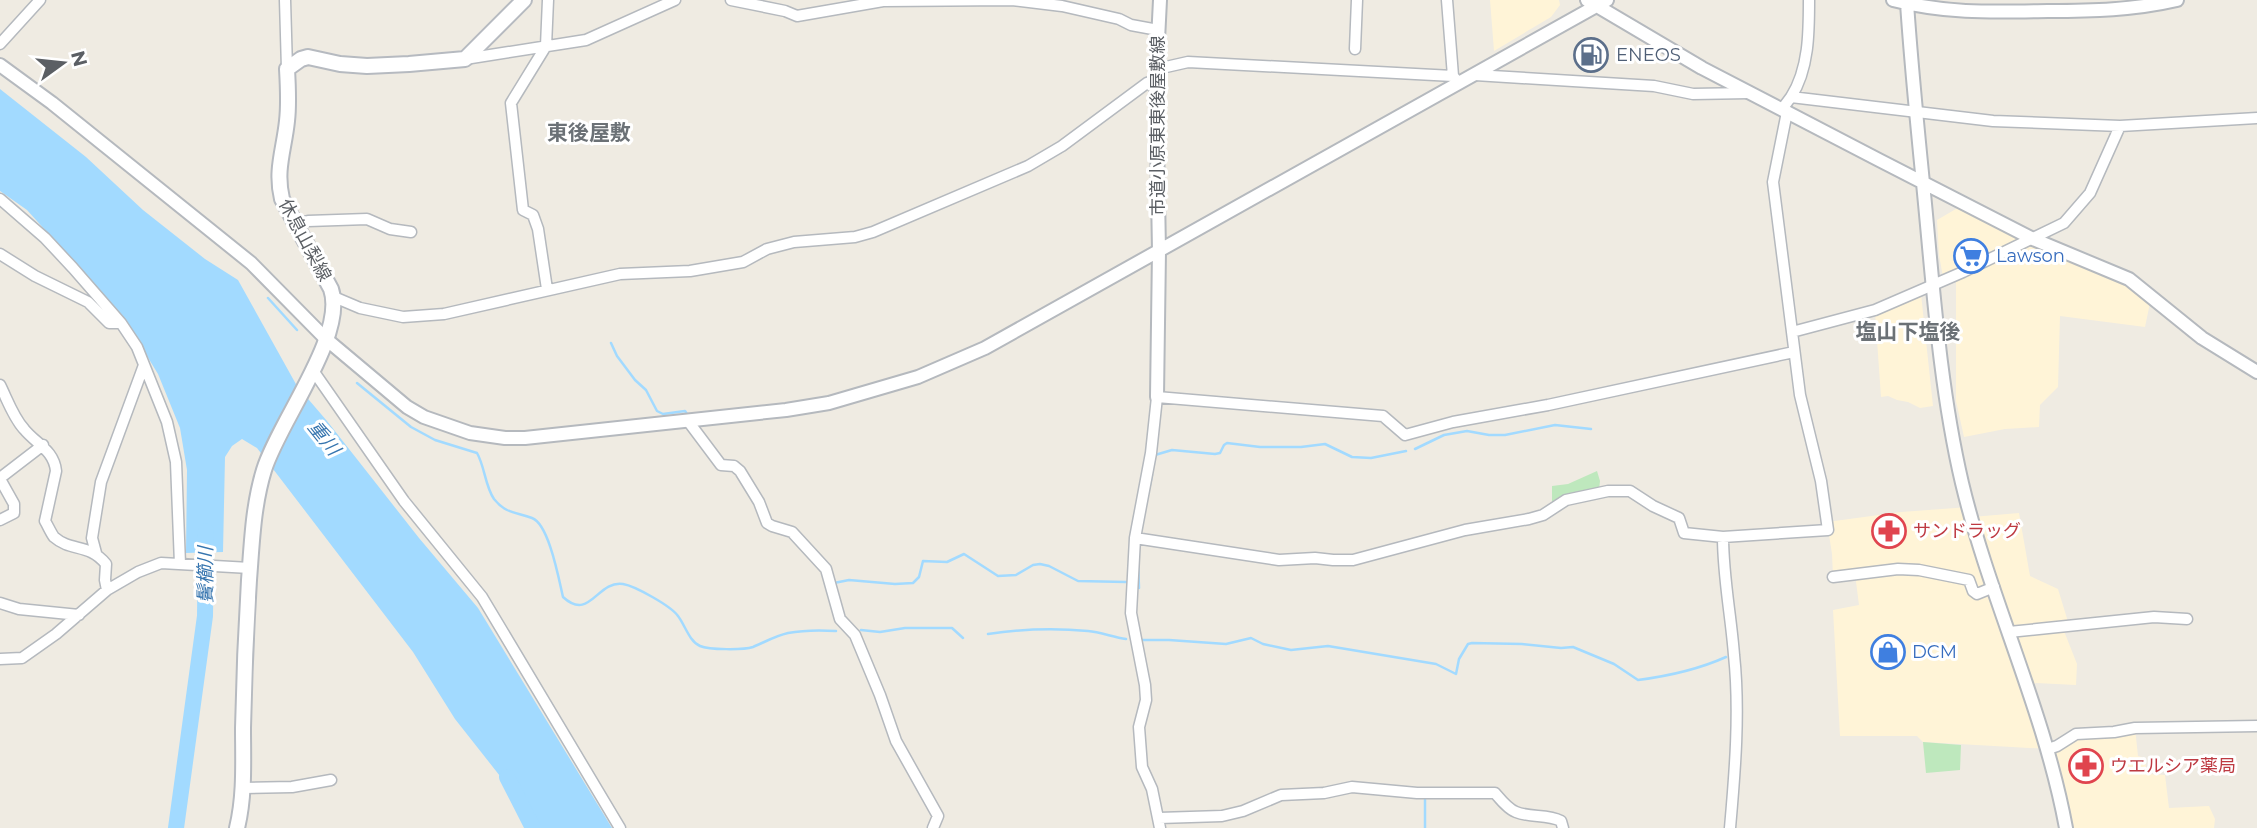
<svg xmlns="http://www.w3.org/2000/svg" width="2257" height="828" viewBox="0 0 2257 828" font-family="Montserrat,'Noto Sans JP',sans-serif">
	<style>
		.commercial { fill: #fff4d7 }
		.green { fill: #bee8bd }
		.water { fill: #a2daff }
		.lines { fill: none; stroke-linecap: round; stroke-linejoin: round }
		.stream { stroke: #a2daff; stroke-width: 2.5 }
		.river { stroke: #a2daff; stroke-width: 16 }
		.minor-casing { stroke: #b5b9be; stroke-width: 13 }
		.tertiary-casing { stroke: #b5b9be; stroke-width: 16 }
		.secondary-casing { stroke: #b6bac0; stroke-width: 18 }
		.minor { stroke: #fff; stroke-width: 10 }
		.tertiary { stroke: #fff; stroke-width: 12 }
		.secondary { stroke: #fff; stroke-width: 14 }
		.labels { text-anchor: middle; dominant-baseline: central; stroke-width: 6; stroke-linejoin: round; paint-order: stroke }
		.service-label { font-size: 18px; fill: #4e5e75; stroke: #fff; text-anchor: start }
		.street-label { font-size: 18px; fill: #5b5f64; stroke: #fff }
		.shop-label { font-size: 18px; fill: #366cbe; stroke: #fff; text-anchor: start }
		.health-label { font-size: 18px; fill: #be3a42; stroke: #fff; text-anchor: start }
		.water-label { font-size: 19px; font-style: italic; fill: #3675af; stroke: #fff }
		.quarter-label { font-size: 21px; font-weight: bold; fill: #6b7176; stroke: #fff }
	</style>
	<rect width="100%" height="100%" fill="#efebe2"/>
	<path class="commercial" d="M1490 0H1559L1560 5 1551 17 1494 51Z
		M1961 206 2022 238 1943 277 1939 255 1937 220Z
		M2031 244 2126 283 2150 303 2145 327 2060 316 2058 387 2040 405 2039 427 2005 429 1964 437 1956 401V280Z
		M1921 294 1933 406 1920 408 1908 402 1897 400 1888 396 1881 397 1875 312Z
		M1969 507 1972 517 2019 513 2030 576 2058 589 2069 625 2062 626 2077 664 2076 685 2036 683 2028 688 2048 749 2076 734 2135 728 2138 756 2145 758 2147 774 2165 775 2169 808 2209 806 2215 819 2214 828H2066L2048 749 1923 742 1917 736H1840L1833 610 1859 605 1855 574 1833 577 1832 554 1827 522 1901 512Z"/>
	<path class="green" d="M1597 471 1600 481 1599 490 1552 504V486L1568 484Z
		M1923 742 1961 745 1960 770 1926 773Z"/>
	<path class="water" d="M0 89 86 157 143 210 205 259 238 280 297 386 327 421 419 538 478 608 612 828H541L455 719 413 652 257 448 242 439 232 446 225 457 223 552 186 553 187 470 180 428 158 374 122 315 27 210 0 191Z"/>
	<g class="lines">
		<path class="stream" d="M268 298 297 330
			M611 343 617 356 635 380 646 390 657 411 663 414 685 411 687 414
			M357 383 411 427 435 440 477 453C485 467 485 486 494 499 506 514 516 512 532 518 549 524 559 580 563 597 590 622 597 580 623 584 635 586 671 606 678 616 685 625 689 641 700 646 709 650 744 650 753 647 765 642 775 636 788 633 804 630 820 630 836 631
			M1415 449 1444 435 1467 431 1489 435H1505L1555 425 1591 429
			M1155 455 1172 450 1215 454 1220 453 1224 445 1227 443 1260 447H1301L1325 444 1352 457 1371 458 1406 451
			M1149 489 1152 475
			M1138 558 1139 588
			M834 583 849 580 895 584 913 583 919 577 923 561 947 562 964 554 998 576 1016 575 1033 565 1040 564 1049 566 1078 581 1126 582
			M861 630 880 632 905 628H952L963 638
			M988 634C1021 629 1055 628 1088 631 1100 632 1113 637 1126 639
			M1140 640H1169L1226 644 1251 638 1263 644 1291 650 1328 646 1436 664 1456 674 1459 659 1468 644 1472 643 1522 644 1561 648 1573 647 1614 664 1638 680C1669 676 1697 670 1726 657
			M1425 798V828"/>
		<path class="river" d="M507 777 533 828
			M176 828 205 616 206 531"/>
		<g class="minor-casing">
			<path id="minor" d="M285 0 287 69
				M731 0 785 11 797 16 883 1 1012 0 1062 6 1119 19 1131 25 1158 30
				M1447 0 1453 76
				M0 44 40 0
				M1355 49 1357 0
				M465 59 586 40 675 0
				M1156 66 1166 67 1188 62 1453 76 1459 83
				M1475 75 1654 86 1693 94 1749 93
				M1791 97C1809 69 1809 32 1809 0
				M1782 109 1791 97 1993 121 2120 126 2257 118
				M0 199 45 238 73 268 121 323 137 347 167 422 176 462 180 564
				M295 224 308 221 367 219 390 229 411 232
				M0 254 35 276 88 302 109 323H121
				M547 289 538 229 533 215 523 210 511 103 546 46 548 0
				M334 297 360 308 403 317 444 314 620 274 690 271 743 262 767 249 794 242 855 237 873 232 1028 166 1062 146 1147 83 1156 80
				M1792 332 1875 310 1963 272 2064 223 2090 193 2120 126
				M312 369 404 501 482 597 620 828
				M0 385C7 399 13 417 24 429 36 444 54 450 56 471L45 521C48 526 51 533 54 537 71 552 89 543 106 564L105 580 107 590
				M688 421 721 465 734 466 740 471 759 502 767 523 772 526 792 532 826 569 840 619 855 635 880 695 896 741 938 816 933 828
				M0 478 43 445
				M0 479 14 504V513L0 520
				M1723 537C1723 577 1731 615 1734 655 1740 711 1735 772 1730 828
				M1135 538 1279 560 1315 558 1333 560H1353L1465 530 1529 519 1543 515 1566 500 1608 491H1630L1653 506 1679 518 1684 533 1723 537 1828 530 1821 481 1800 395 1773 182 1787 112
				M96 553 92 538 101 482 144 365
				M1833 577 1898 569 1919 570 1969 580 1973 591 1977 594 1994 587
				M0 603 19 609 79 615
				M2009 632 2154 617 2187 619
				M0 659 22 658 56 634 107 590 138 572 161 563 250 568
				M2048 749 2057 746 2076 734 2114 732 2135 728 2257 726
				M243 788 292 787 331 780
				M1159 818 1222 816 1243 811 1281 795 1324 793 1352 787 1417 793H1495C1501 800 1508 809 1516 812 1531 818 1547 814 1561 821L1563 828
				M1160 828 1152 789 1142 767 1139 727 1146 700 1145 685 1131 613 1135 538 1151 453 1157 397 1383 416 1405 435 1453 422 1548 405 1794 352"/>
		</g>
		<g class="tertiary-casing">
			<path id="tertiary" d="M1587 0 1702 68 1879 160 2033 239 2129 279 2202 338 2257 372
				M1893 0C1947 14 1994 12 2048 11 2092 11 2134 10 2177 0
				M1907 3C1911 63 1917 123 1923 183 1933 284 1939 384 1962 483 1990 600 2044 709 2066 828
				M0 65 52 103 251 263 326 339 407 407 424 417 470 433 505 438H525L786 410 829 403 918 377 985 348 1607 0
				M1157 397 1159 251 1156 80 1160 0"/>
		</g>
		<g class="secondary-casing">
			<path id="secondary" d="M237 828C245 795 243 761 243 728 244 678 246 629 249 580 252 542 253 506 264 470 278 423 347 335 331 289L282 199C275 170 284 150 287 121 289 104 288 86 287 69L301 59 308 57 340 64 367 66 409 64 465 59 524 0"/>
		</g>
		<use href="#minor" class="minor"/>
		<use href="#tertiary" class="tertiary"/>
		<use href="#secondary" class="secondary"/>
	</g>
	<defs>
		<g id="fuel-ring" transform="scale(1.75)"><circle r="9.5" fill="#fff" stroke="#5c6f8a" stroke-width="1.5"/><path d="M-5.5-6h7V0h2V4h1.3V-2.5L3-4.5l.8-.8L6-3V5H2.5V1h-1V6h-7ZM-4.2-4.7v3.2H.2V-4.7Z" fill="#5c6f8a"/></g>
		<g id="supermarket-ring" transform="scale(1.75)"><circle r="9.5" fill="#fff" stroke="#3f7fe0" stroke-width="1.5"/><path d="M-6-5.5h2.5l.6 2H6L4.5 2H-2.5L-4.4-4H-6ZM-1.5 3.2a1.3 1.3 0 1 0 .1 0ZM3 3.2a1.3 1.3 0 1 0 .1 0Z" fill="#3f7fe0"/></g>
		<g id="pharmacy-ring" transform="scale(1.75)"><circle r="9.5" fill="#fff" stroke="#e0444e" stroke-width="1.5"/><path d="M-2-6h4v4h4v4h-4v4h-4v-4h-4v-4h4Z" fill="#e0444e"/></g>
		<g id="shop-ring" transform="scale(1.75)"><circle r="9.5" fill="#fff" stroke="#3f7fe0" stroke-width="1.5"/><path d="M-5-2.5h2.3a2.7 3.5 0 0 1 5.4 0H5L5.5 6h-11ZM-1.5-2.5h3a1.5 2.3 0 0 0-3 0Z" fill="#3f7fe0"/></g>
	</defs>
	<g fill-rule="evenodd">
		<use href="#fuel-ring" x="1591" y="55"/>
		<use href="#supermarket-ring" x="1971" y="256"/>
		<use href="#pharmacy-ring" x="1889" y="531"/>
		<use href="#shop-ring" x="1888" y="652"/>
		<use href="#pharmacy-ring" x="2086" y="766"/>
	</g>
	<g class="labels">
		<g class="service-label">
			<text x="1616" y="55">ENEOS</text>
		</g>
		<g class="street-label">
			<text transform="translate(1158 126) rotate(-90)">市道小原東東後屋敷線</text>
			<text transform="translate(305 240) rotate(62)">休息山梨線</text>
		</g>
		<g class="shop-label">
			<text x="1996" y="256">Lawson</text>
			<text x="1912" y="652">DCM</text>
		</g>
		<g class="health-label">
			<text x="1913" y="531">サンドラッグ</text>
			<text x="2110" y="766">ウエルシア薬局</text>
		</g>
		<g class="water-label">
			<text transform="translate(324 438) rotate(51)">重川</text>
			<text transform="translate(205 575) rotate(-90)">鬢櫛川</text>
		</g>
		<g class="quarter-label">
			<text x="589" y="132">東後屋敷</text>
			<text x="1908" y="331">塩山下塩後</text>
		</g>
	</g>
	<g transform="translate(63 63) rotate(75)" stroke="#ffffff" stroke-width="5" paint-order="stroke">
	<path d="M0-5L12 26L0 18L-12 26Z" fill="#5b5f64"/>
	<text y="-10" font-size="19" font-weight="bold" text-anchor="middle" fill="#5b5f64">N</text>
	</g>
</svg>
